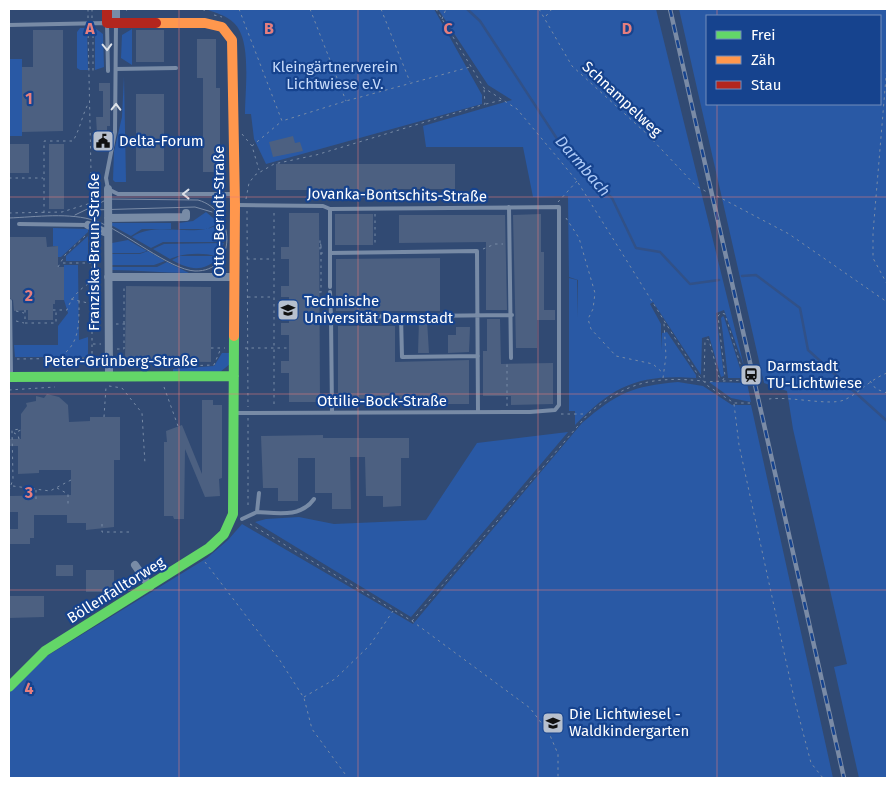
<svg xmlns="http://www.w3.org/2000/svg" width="896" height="787" viewBox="0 0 896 787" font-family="'Fira Sans',sans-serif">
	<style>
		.green { fill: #2959a5; fill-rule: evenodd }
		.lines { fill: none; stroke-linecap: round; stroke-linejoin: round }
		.stream { stroke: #315188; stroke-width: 2.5 }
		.building { fill: #4c6081 }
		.path { stroke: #788ba6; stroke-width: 1; stroke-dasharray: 2.5 4; stroke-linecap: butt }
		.lane { stroke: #788ba6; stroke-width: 4 }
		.street { stroke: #788ba6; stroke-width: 8 }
		.fast { stroke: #63d668; stroke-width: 10 }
		.slow { stroke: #ff974d; stroke-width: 10 }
		.jam { stroke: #b3261e; stroke-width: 10 }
		.tram { stroke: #7a8ba6; stroke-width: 1 }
		.rail-casing { stroke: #7a8ba6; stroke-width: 4.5 }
		.rail { stroke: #16438e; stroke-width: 2.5; stroke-dasharray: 8; stroke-linecap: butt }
		.path-bridge { stroke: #788ba6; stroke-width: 1; stroke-dasharray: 2.5 4; stroke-linecap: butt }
		.oneway { stroke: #dde2e9 }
		.grid { fill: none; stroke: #e67e7e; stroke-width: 1; stroke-opacity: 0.55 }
		.labels { text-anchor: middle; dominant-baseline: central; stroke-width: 4.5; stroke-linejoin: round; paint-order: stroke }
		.park-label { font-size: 15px; fill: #c8dcfb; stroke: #16438e }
		.street-label { font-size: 15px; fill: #fff; stroke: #16438e }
		.poi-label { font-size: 15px; fill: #fff; stroke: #16438e; text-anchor: start }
		.water-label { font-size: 16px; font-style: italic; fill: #adcaf7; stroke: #16438e }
		.grid-label { font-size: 16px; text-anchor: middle; font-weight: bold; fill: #e67e7e; stroke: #16438e; stroke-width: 4.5; stroke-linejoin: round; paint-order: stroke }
	</style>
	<rect width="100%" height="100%" fill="#314a73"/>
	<path class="green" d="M206 9H434L482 95V104L266 164 254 139 251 114H245C245 89 252 40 234 23 226 15 215 13 206 9Z
		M438 9H656L744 366 724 310 716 313 724 376 721 377 709 336 702 338 701 375 653 302 650 304 661 324V350L662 333 667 332 696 375V378C639 374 614 385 575 425V411H569V278L577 280 578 318V280L569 277 568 196 533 197 523 147H426L423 126 512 100 488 85Z
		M679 9H887V778H859L834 667 847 664 793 429 787 391 764 383ZM707 16H880V104H707Z
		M80 28H87L88 70H80L77 68V32Z
		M95 28 103 34 104 67 95 70Z
		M132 29V65L121 58 122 35Z
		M9 59H22V136H9Z
		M124 76 126 182H115L113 180 114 151 122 117Z
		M206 212 219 223 207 229H179V223L193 221Z
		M112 223H171V229H142L131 236 111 225Z
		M220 224 224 242H163L151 248 132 237C158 220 193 239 220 224Z
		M53 228 88 229V232L61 257H58V246H53Z
		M88 236V261H66V256Z
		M128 240 147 251 140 253H112V243Z
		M224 243 218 257C206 252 182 253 170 259L153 249 164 244Z
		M148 251 165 261 154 265H112V254H140Z
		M180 256H212L217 259C202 273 188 269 172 260Z
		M167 262 189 273C162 273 138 270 112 270V267H157Z
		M64 265H78L79 340 88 337V357H15L14 345H58V326L68 313 64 300Z
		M723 316 724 317 743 378H728L721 318Z
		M222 353H230V364L220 372 173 373V369L214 366Z
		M678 382 703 386 732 405H751L833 778H9V693L47 656 207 558 228 540 242 524 413 624 582 423C617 393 632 386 678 382Z
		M709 382 747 383 751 402 731 398Z
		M568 432 411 617 255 522 266 519 299 517 334 524 426 520 477 443Z"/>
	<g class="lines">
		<path class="stream" d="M467 9 480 21 565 151 588 177 612 198 636 248 660 252 690 284 719 280
			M742 276 756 275 800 308 808 350 887 421"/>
	</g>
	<path class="building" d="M33 30H63V131L22 132V67H33Z
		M136 30H164V62H136Z
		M197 39H216V88H220V172H203V78H197Z
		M99 83H110V126H107V150H98L96 117H103V91H99Z
		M136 94H164V171H136Z
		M293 136 295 143 300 142 303 151 273 157 269 142Z
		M9 144H29V173H9Z
		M49 144H64V209H49Z
		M276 164H455V189H398L388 195H340V190H276Z
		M289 213H319L320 402H289V373H281V361H289V335H281V323H289V297H281V286H289V259H281V247H289Z
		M335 214H373V245H335Z
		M541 214V252H544V310H555V320H537V348H516L513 215Z
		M399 215H505L507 310H486V242L399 243Z
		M9 237H46L47 247 58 246V267H64V300H55V304H53V320H28V310L14 311 13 300 9 298Z
		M440 258V311H336V259Z
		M126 286 211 287V362L125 361Z
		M487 319H500L501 364 553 363V404L511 405V396H483V351H487Z
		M419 320H427L429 353H418Z
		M338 326H395V362L469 360V404H338Z
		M456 327H470L469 352 448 353V335H456Z
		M47 394 59 397 68 405 69 422 90 421V417H120V460H114V527L86 530V523H67V515H34V538H30V544H10V529H18V512H9V496L71 495V470H39V473L18 474V446H9V439H21V414L27 406 26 403 36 401V396L44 398Z
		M202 400H213V405H222V478L219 479 220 496 205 497 185 449 184 519H174L173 516H164V442H167L166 431 182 425 202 474Z
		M323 435V438H409V458H401V506L383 507V496H366L365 457H350L351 509H332V493H315V458H298V501H278V488H263L261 436Z
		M56 565H73V576H56Z
		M86 570H114V592H86Z
		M9 596H44V617L9 618Z"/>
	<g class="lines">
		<path class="path" d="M88 9V18
			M125 9 130 13
			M203 9 206 13
			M239 9 282 121 346 101 470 67
			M310 9 346 101
			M381 9 410 82
			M436 9 484 88 517 109 577 181 698 375 708 386 734 403H750
			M539 9 572 66 647 134 696 186 707 192
			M214 15 222 17
			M546 16 552 9
			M92 18V9
			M442 19 446 9
			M88 29 92 218
			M93 29V73
			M887 65 873 233V258L887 284
			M486 104 502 100
			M242 134 252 146 259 170
			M252 146 282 121
			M9 178H43
			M717 196 789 234 887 302
			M246 199 249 183 255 175 274 164 316 155 485 104 484 88
			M558 202 577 181
			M247 211 248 407
			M9 213 62 212 91 203
			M44 213V141H73C80 129 82 116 88 104
			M274 213V406
			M375 214V245
			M566 218 579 238 595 293 593 309 588 319 591 329 616 356 653 364 663 373
			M92 234V368
			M321 246 320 240V253H324
			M483 249 495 244H503
			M247 259H273
			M63 263H91
			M58 267 65 255 87 234
			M319 292H325
			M248 297H273
			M71 299 92 304
			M25 310V323H56V311
			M53 310H67C72 295 85 283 100 279
			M16 311 24 313
			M16 321 24 323
			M116 324H125
			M93 344H101
			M211 348H225
			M245 348H289
			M117 349H124V285
			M17 359 100 358
			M55 359C80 348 79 325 79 301
			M160 362V366
			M181 366 214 365 221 348
			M663 378 666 356 664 323
			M745 380 704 382 705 341 707 339 709 340 719 377 723 380 725 376 718 316 721 313 725 314 745 380 751 379
			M870 381 876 389 887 393
			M109 386 122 388 142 413 145 464
			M164 387 178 426
			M9 390 55 387
			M769 399C790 396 829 406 844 400 858 394 869 380 887 373
			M734 404 739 445 794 698 811 763 823 778
			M507 406V363
			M561 414H587
			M104 417 106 387
			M248 418V509
			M19 439 18 435 14 433 21 430
			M13 486 50 491 71 480
			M57 488 68 494V505
			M36 490V501
			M9 491 13 479 12 430 21 429
			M102 524V532H130
			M250 524 412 621 530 708 549 733 558 754V778
			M205 562 279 659 304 698 312 729 348 778
			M412 621 588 414C626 382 654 376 703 381
			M304 697 335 679 370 645 393 611"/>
		<path class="lane" d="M116 23 115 132 106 178 108 189 118 194H234
			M9 25 107 23 108 71
			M116 69 176 68
			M509 207 511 358
			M330 209V253L477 251 478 412
			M19 224 88 225
			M330 253V287
			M330 292 331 317
			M10 301 11 377
			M401 316 402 357 478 356
			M332 412 331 317 512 315
			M235 413 530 412 555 410 559 405V207L330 209 323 206 237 205
			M257 512C277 513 301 518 314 499
			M242 519 257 512 259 493"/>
		<path class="street" d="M116 9V23
			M108 189 109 376
			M108 218 186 217V213
			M88 225 107 233
			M108 277H235
			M135 565 150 587"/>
		<path class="fast" d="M9 377 234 376
			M9 687 45 651 209 548 224 534 233 514 234 336"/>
		<path class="slow" d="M156 23H205L222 27 232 40 235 205 234 336"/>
		<path class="jam" d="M107 9V23H156"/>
		<path class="tram" d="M93 210 195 207 212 212
			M9 218C36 217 70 212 96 221 124 231 170 270 195 271 237 272 237 211 198 200L108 199 75 215"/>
		<g class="rail-casing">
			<path id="rail" d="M670 9 844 778"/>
		</g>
		<use href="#rail" class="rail"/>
		<path class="path-bridge" d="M321 246V292"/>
	</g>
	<defs><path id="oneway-chevron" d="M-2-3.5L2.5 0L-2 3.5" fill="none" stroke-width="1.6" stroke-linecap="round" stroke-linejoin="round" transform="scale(1.25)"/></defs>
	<g class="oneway">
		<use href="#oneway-chevron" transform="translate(107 47) rotate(88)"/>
		<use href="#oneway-chevron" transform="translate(116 107) rotate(-89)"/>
		<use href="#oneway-chevron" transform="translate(186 194) rotate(180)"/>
	</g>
	<path class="grid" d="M179 9V778M358 9V778M538 9V778M717 9V16M717 104V778M9 197H887M9 394H887M9 590H887"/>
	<defs>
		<g id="civic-square" transform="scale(1.125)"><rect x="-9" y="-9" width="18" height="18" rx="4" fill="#b7c0ce" stroke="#16438e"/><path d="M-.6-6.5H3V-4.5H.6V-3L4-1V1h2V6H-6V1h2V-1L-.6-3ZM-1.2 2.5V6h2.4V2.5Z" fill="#111"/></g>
		<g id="university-square" transform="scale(1.125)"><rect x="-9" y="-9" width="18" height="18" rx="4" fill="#b7c0ce" stroke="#16438e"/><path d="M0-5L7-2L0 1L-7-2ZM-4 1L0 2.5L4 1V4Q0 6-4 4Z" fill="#111"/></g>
		<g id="station-square" transform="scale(1.125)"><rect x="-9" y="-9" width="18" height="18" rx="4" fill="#b7c0ce" stroke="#16438e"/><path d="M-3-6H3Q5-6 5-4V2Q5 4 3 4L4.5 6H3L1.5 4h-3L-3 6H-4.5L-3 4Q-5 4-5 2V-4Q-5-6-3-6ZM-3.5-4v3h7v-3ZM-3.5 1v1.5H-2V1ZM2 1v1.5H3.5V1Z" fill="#111"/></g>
		<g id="school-square" transform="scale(1.125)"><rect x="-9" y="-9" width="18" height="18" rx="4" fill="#b7c0ce" stroke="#16438e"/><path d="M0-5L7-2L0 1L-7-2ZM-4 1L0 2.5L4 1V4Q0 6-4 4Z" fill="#111"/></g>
	</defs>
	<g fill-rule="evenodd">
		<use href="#civic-square" x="103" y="141"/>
		<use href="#university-square" x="288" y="310"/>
		<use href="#station-square" x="751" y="375"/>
		<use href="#school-square" x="553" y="723"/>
	</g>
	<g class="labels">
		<g class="park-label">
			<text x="335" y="67">Kleingärtnerverein<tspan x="335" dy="17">Lichtwiese e.V.</tspan></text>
		</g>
		<g class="street-label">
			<text transform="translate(622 99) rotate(43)">Schnampelweg</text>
			<text transform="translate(397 195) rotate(1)">Jovanka-Bontschits-Straße</text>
			<text transform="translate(219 211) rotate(-90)">Otto-Berndt-Straße</text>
			<text transform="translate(94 252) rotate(-90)">Franziska-Braun-Straße</text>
			<text x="121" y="361">Peter-Grünberg-Straße</text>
			<text x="382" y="401">Ottilie-Bock-Straße</text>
			<text transform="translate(116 590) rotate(-32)">Böllenfalltorweg</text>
		</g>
		<g class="poi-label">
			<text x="119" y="141">Delta-Forum</text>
			<text x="304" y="301">Technische<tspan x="304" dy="17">Universität Darmstadt</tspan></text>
			<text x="767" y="366">Darmstadt<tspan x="767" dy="17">TU-Lichtwiese</tspan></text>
			<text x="569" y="714">Die Lichtwiesel -<tspan x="569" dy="17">Waldkindergarten</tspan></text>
		</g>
		<g class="water-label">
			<text transform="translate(583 166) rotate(49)">Darmbach</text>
		</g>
	</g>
	<g class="grid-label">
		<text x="90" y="34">A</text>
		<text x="269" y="34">B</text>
		<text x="448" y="34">C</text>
		<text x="627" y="34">D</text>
		<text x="29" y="104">1</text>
		<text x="29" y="301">2</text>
		<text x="29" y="498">3</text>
		<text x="29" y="694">4</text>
	</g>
	<rect width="896" height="787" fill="none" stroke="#ffffff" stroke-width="20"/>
	<rect x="706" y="15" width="175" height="90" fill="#16438e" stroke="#738ebb"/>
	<rect x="716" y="31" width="25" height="8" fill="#63d668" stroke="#738ebb"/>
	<text x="751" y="40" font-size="15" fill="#ffffff">Frei</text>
	<rect x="716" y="56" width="25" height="8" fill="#ff974d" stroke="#738ebb"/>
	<text x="751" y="65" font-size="15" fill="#ffffff">Zäh</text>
	<rect x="716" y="81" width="25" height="8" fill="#b3261e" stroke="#738ebb"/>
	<text x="751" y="90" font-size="15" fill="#ffffff">Stau</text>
</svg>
